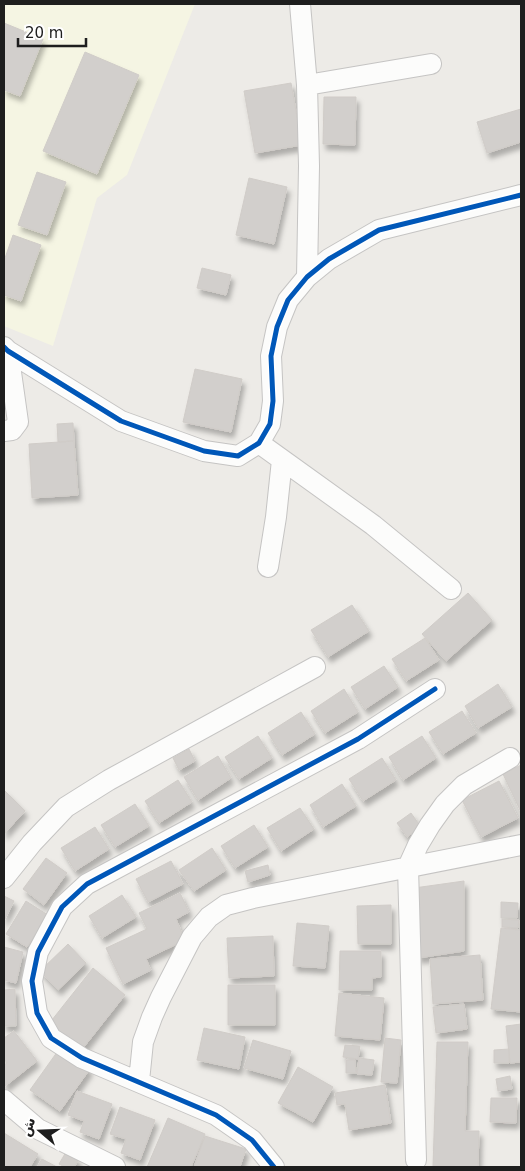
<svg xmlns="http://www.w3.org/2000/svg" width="525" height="1171" viewBox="0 0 525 1171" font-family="'DejaVu Sans','Noto Sans Arabic',sans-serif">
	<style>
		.education { fill: #f5f5e3 }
		.building { fill: #d2cfcc; stroke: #d0ccc8; filter: url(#shadow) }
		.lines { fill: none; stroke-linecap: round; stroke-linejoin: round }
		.street-casing { stroke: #c5c4c3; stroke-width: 22 }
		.street { stroke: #fcfcfb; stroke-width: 20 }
		.cycleway-casing { stroke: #fff; stroke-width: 8 }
		.cycleway { stroke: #0057b8; stroke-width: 5 }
	</style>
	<defs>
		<filter id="shadow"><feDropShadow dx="3" dy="5.5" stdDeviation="2.5" flood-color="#0004"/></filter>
	</defs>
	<rect width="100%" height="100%" fill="#edebe7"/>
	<path class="education" d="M4 4H195L127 175 97 198 53 346 4 326Z"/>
	<path class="building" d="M4 23 43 39 20 96 4 90Z
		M85 52 139 75 97 174 43 151Z
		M291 83 302 145 255 153 244 91Z
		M324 97H356L355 145 323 144Z
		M521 109V142L487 153 477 122Z
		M37 172 66 182 47 235 18 225Z
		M249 178 287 187 274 244 236 235Z
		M13 235 41 245 21 301 4 295V261Z
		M202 268 231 275 226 295 197 288Z
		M195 369 242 379 231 432 183 422Z
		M73 423 74 441 58 442 57 424Z
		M74 441 78 495 32 498 29 444Z
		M468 593 492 620 446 661 422 634Z
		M352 605 369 631 328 657 311 630Z
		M425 638 439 660 406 681 392 659Z
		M384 666 398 687 365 709 351 687Z
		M498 684 512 707 478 728 465 706Z
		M344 689 358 712 325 733 311 711Z
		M462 711 476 733 443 754 429 732Z
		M301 712 315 734 282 755 268 733Z
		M258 736 272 758 239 779 225 757Z
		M422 736 436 758 403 780 389 757Z
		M189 749 195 761 179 770 173 758Z
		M218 756 231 778 198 800 184 777Z
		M382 758 396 780 363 801 349 779Z
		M521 765V812L503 774Z
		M178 780 192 802 159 823 145 801Z
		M499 781 518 818 481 837 462 800Z
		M342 784 356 806 323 827 310 805Z
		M4 790 25 811 4 834Z
		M135 804 149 826 115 847 101 825Z
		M300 808 314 829 281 851 267 828Z
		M411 813 421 827 407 837 397 823Z
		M254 825 268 847 235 868 221 846Z
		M95 827 109 849 75 871 61 848Z
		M212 848 226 870 194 891 179 870Z
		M46 858 67 873 44 905 23 889Z
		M171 861 183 884 148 902 136 879Z
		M268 865 270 875 248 882 245 871Z
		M464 881V951L418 958 414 888Z
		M180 893 189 912 176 919 185 940 146 959 151 970 123 984 106 948 147 929 139 913Z
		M122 895 136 917 102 938 89 916Z
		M4 896 14 901 4 921Z
		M26 901 48 915 27 947 6 934Z
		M501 902 518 903 517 918H501Z
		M391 905V944H358L357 906Z
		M521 915V1012L491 1009 501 928 520 930Z
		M502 919 519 920 518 928 502 927Z
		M297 923 329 926 325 968 293 966Z
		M273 936 274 976 229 978 227 938Z
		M68 944 86 963 58 990 40 971Z
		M4 947 23 952 16 983 4 980Z
		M340 951H381V977L372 978V990H339Z
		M480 955 483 1000 433 1004 430 959Z
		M93 968 125 995 80 1052 48 1025Z
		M228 985H275V1025H228Z
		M15 989 16 1026H4V990Z
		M339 993 384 998 380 1040 335 1036Z
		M464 1004 467 1029 436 1033 433 1007Z
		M521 1024V1062L510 1063 506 1026Z
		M204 1028 245 1037 239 1069 197 1060Z
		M14 1031 37 1061 4 1087V1065L7 1063 4 1059V1038Z
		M385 1038 401 1040 397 1083 381 1082Z
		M253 1040 291 1051 283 1079 244 1068Z
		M437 1042H468L465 1131H479L478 1167 433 1166Z
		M345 1045 360 1046 358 1059 343 1057Z
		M60 1048 90 1069 60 1111 30 1090Z
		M509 1049V1063H494V1050Z
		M359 1058 374 1060 372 1075 357 1074Z
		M346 1060H355L356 1073H346Z
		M298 1067 333 1087 313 1122 278 1103Z
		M510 1076 512 1089 498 1091 496 1079Z
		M385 1085 391 1123 349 1130 345 1104 337 1105 335 1093Z
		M77 1091 112 1104 99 1139 80 1132 84 1121 68 1115Z
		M491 1098H517L516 1123 490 1122Z
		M120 1107 155 1120 140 1160 121 1153 126 1139 110 1134Z
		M168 1118 205 1134 191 1167H147Z
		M4 1133 38 1154 30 1167H4Z
		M205 1136 246 1149 240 1167H194Z
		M66 1152 79 1160 74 1167H65L59 1164Z
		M42 1159 57 1167H37Z"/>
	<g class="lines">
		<g class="street-casing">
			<path id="street" d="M300 4 307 85 309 166 307 277
				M307 85 431 64
				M4 347 8 351 121 421 204 451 238 456 259 443 270 424 273 401 271 356 277 327 288 300 307 277 329 259 379 230 521 195
				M4 431 12 430 18 422 8 351
				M259 443 373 525 451 589
				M268 567 276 517 282 460
				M4 878 32 843 66 807 109 780 315 667
				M139 1081 143 1042 152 1017 161 997 192 937 209 917 226 905 253 898 521 845
				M4 1100 38 1129 115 1167
				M416 1160 408 867 418 845 430 825 445 804 464 785 510 758
				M274 1167 252 1140 216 1115 82 1058 51 1038 37 1013 32 981 38 952 62 907 87 884 358 739 435 689"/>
		</g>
		<use href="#street" class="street"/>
		<g class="cycleway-casing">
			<path id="cycleway" d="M4 347 8 351 121 421 204 451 238 456 259 443 270 424 273 401 271 356 277 327 288 300 307 277 329 259 379 230 521 195
				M274 1167 252 1140 216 1115 82 1058 51 1038 37 1013 32 981 38 952 62 907 87 884 358 739 435 689"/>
		</g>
		<use href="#cycleway" class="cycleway"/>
	</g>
	<rect width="525" height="1171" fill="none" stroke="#1e1e1e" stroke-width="10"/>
	<g transform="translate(40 1131) rotate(289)" stroke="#ffffff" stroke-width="4" paint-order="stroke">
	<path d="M0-4L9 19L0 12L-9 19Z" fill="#1e1e1e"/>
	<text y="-8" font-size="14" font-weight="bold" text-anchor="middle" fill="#1e1e1e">ش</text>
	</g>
	<path d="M18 38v8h68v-8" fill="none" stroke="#1e1e1e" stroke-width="2.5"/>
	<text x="25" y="38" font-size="15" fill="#1e1e1e" stroke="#ffffff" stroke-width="4" paint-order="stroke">20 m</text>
</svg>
